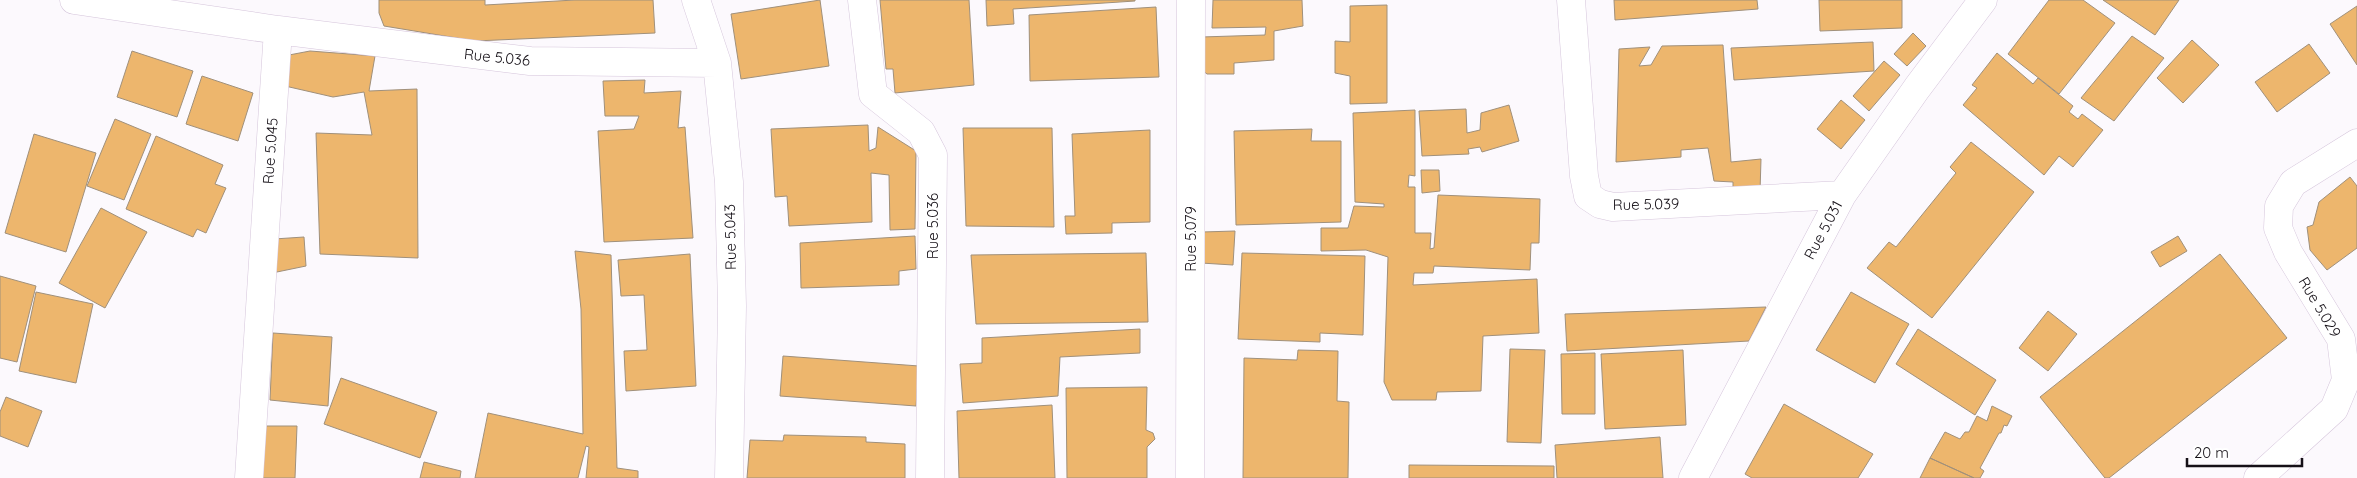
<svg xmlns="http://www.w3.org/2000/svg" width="2357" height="478" viewBox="0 0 2357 478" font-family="Quicksand,sans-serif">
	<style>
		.building { fill: #edb66d; stroke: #a0907b }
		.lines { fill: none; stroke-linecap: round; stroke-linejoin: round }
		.street-casing { stroke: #d5c5db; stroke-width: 29 }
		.street { stroke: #fff; stroke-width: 28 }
		.labels { text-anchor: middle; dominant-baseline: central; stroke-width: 4; stroke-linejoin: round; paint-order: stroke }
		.street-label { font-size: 15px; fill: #151017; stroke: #fff }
	</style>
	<rect width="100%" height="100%" fill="#fcf9fd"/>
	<path class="building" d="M379 0H485V5L575 0H653L655 33 475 41 384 26 379 13Z
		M820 0 829 66 741 79 731 14Z
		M880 0H969L974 85 895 93 893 69H886Z
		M986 0H1135V1L1013 9 1014 24 987 26Z
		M1213 0H1302L1303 26 1274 31V60L1234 63V74H1207L1202 70 1201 37 1265 35 1266 27 1212 28Z
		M1614 0H1757L1758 9 1615 20Z
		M1819 0H1902V28L1820 31Z
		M2049 0H2083L2115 23 2059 94 2008 54Z
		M2103 0H2179L2155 35Z
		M1387 5V103L1350 104V76L1335 73V41L1350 42V6Z
		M2357 6V65L2330 24Z
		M1156 7 1159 77 1030 81 1029 15Z
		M1913 33 1926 46 1907 66 1894 54Z
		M2132 36 2164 58 2114 121 2081 98Z
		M2192 40 2219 65 2183 103 2157 78Z
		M1873 42 1874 71 1734 80 1731 48Z
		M2309 44 2330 73 2277 112 2255 82Z
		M1723 45 1731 162 1761 159 1760 192H1733V182L1714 181 1708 148 1681 150V157L1616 162 1619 49 1650 47 1639 66 1651 65 1662 46Z
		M132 51 193 71 177 117 117 97Z
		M310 51 375 56 369 91 417 89 418 258 320 254 316 133 372 135 364 92 333 97 285 86 289 55Z
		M1997 53 2033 84 2038 78 2073 106 2069 112 2078 119 2082 114 2103 130 2073 167 2059 156 2044 175 1963 105 1977 88 1972 85Z
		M1884 61 1900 75 1869 111 1853 96Z
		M202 76 253 93 238 141 186 124Z
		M645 80 644 93 681 91 678 128 685 127 693 238 604 242 598 131 634 129 639 116H605L603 81Z
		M1841 100 1865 120 1841 149 1817 129Z
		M1509 105 1519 141 1482 152 1480 147 1468 149 1469 154 1422 156 1419 111 1466 109 1467 133 1480 130 1481 113Z
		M1415 110V176L1409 175 1408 187H1415V233H1431L1430 249 1434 248 1438 195 1540 199 1539 243H1531L1530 270 1434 266 1433 273H1414L1413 285 1537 279 1539 333 1483 336 1481 391 1437 392 1436 400H1392L1384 382 1388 257 1366 250 1321 251V228H1348L1354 206 1384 207V204L1355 202 1353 113Z
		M115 119 151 134 124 200 87 186Z
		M868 125 869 151 876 148 878 127 916 151 915 229 890 230 889 175 871 173 872 222 789 226 787 196 775 197 771 129Z
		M963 128H1052L1054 227 966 226Z
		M1312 129 1311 141H1341V222L1236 225 1234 131Z
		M1150 130V222L1112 223V233L1066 234 1065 216H1075L1072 134Z
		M34 134 96 153 66 252 5 233Z
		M156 136 223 165 215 184 226 188 206 233 197 229 193 237 126 209Z
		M1971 142 2034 192 1932 318 1867 268 1889 242 1896 247 1956 173 1950 167Z
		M1421 170H1439L1440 191 1422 193Z
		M2350 177 2357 186V248L2327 270 2310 250 2307 227 2313 225 2319 202Z
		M101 208 147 232 105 308 59 283Z
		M1235 231 1233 265 1201 263 1202 232Z
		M915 236 916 269 899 271V285L801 288 800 243Z
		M2178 236 2187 251 2160 267 2151 252Z
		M304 237 306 266 272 273 274 239Z
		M575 251 611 255 617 468 638 471V478H586L589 447 586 446 578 478H475L488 413 583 434 581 309Z
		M1146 253 1148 322 976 324 971 255Z
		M1242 253 1365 256 1363 335 1320 333V342L1238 339Z
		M690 254 696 386 626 391 624 351 647 350 644 295 621 296 618 260Z
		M2220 254 2287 338 2109 478H2105L2040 397Z
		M0 276 36 286 17 362 0 358Z
		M36 292 93 304 76 383 19 371Z
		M1851 292 1909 324 1875 383 1816 350Z
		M1766 307 1749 341 1567 351 1565 314Z
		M2048 311 2077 334 2048 371 2019 348Z
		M1140 329V353L1060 357 1058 396 963 403 960 364 982 363V338Z
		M1918 329 1996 380 1975 415 1896 364Z
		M273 333 332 337 328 406 270 400Z
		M1510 349 1545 350 1541 443 1507 442Z
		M1298 350 1338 351 1337 401 1349 402 1348 478H1243L1244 358 1297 360Z
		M1683 350 1686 425 1605 429 1601 354Z
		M1595 353V414H1562L1561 354Z
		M783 356 919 366 916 406 780 396Z
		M341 378 437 412 420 458 324 424Z
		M1147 387 1146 430 1153 433 1155 439 1147 447V478H1067L1066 388Z
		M6 397 42 411 28 447 0 436V412Z
		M1784 404 1873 454 1858 478H1752L1745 474Z
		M1052 405 1055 478H959L957 411Z
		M1992 406 2012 416 2007 426 2004 425 2001 433H1999L1980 468 1984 471 1980 478H1974L1930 458 1945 432 1960 439 1965 432H1969L1977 416 1987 421Z
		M262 426H297L295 478H260Z
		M784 435 866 437V442L905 444V478H747L750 440 783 441Z
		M1660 437 1663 478H1557L1555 445Z
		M1930 458 1974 478H1920Z
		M424 462 461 471 460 478H420Z
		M1409 465 1554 466V478H1409Z"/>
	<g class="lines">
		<g class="street-casing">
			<path id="street" d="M74 0 278 30 249 478
				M696 0 717 63 729 182 732 306 729 478
				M862 0 873 94 921 132 933 155 930 478
				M1571 0 1584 176 1588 196 1600 204 1613 207 1842 195
				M278 30 530 61 717 63
				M1190 478 1191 0
				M1693 478 1842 195 1917 88 1983 0
				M2258 478 2334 409 2346 380 2341 339 2288 252 2278 228 2279 206 2293 183 2357 143"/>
		</g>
		<use href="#street" class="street"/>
	</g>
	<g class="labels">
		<g class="street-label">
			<text transform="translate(497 57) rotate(6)">Rue 5.036</text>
			<text transform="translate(270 151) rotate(-86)">Rue 5.045</text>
			<text transform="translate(1646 204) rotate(-1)">Rue 5.039</text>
			<text transform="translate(932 226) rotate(-90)">Rue 5.036</text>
			<text transform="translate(1823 230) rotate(-62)">Rue 5.031</text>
			<text transform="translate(730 237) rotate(-91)">Rue 5.043</text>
			<text transform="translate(1190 239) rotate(-90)">Rue 5.079</text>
			<text transform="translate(2320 307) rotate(59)">Rue 5.029</text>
		</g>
	</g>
	<path d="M2187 458v8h115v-8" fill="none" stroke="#151017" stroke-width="2.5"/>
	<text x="2194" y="458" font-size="15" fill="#151017" stroke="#ffffff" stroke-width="4" paint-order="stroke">20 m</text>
</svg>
